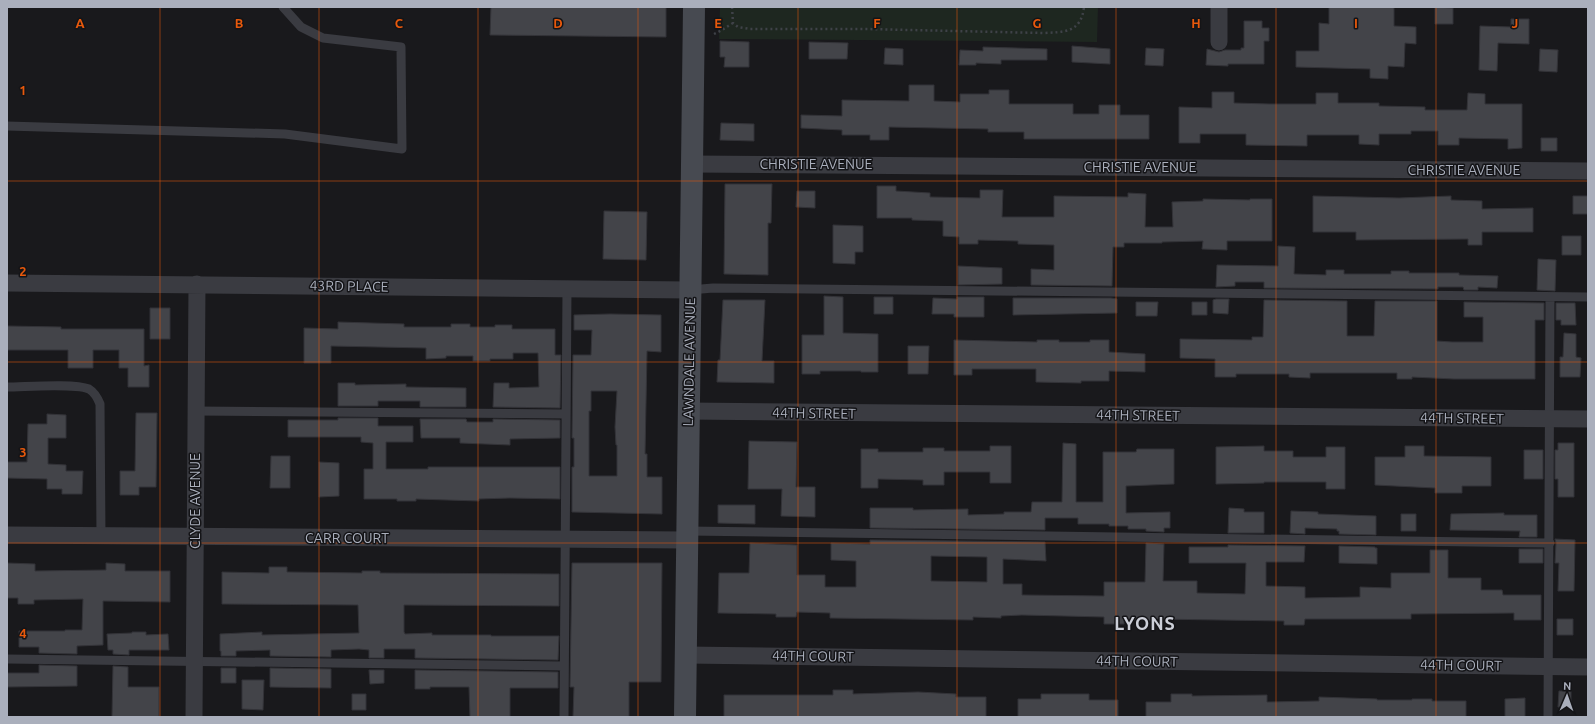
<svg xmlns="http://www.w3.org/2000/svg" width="1595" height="724" viewBox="0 0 1595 724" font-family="Ubuntu,sans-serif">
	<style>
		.green { fill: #1e2720 }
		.building { fill: #434449; stroke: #333338; fill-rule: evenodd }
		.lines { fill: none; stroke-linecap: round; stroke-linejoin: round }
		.path { stroke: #3f4248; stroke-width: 2.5; stroke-dasharray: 2 3; stroke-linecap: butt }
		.lane { stroke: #3a3b41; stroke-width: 9 }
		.street { stroke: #3a3b41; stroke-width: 17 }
		.secondary { stroke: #474a51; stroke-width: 22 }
		.grid { fill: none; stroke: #e8590c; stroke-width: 1; stroke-opacity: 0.55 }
		.labels { text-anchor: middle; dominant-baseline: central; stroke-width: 3; stroke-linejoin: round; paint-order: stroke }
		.street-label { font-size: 14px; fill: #aaafbc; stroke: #141417 }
		.district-label { font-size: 18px; font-weight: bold; letter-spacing: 1px; fill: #cccfd8; stroke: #141417 }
		.grid-label { font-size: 13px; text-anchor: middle; font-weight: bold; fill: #e8590c; stroke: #141417; stroke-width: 3; stroke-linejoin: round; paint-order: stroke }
	</style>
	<rect width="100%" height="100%" fill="#19191c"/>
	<path class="green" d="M720 7H1098L1097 42 719 39Z"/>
	<path class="building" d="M491 7H666V37L490 35Z
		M1329 7H1394V26L1416 27V44L1405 43 1404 67 1388 66V79L1370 78V69L1296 67V51H1319V23L1329 24Z
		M1435 7 1453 8V24H1435Z
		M1511 19H1529V44L1498 43 1497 71 1479 70 1480 26 1511 27Z
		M1244 21H1262V28H1269V41H1264V64H1228V66L1206 65 1207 49 1219 52 1225 50H1241V48H1244Z
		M720 41 749 42V67H724L725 57H720Z
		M809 42 848 43 847 59H809Z
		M1072 46 1110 49V64L1072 62Z
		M983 47 1047 49V60H1001V64L976 63V65H959L960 50 983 51Z
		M885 48 903 49V65L884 64Z
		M1146 48 1164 49 1163 66 1145 65Z
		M1540 49 1558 50 1557 72 1539 71Z
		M909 85H934V101L960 102V94H989V90H1009V104H1073V114H1099V105H1120V115H1149V139H1024V132H988V129L889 127V140H870V135H842V130L801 128V115L842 116V100L909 101Z
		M1212 92H1234V103L1269 104H1316V93H1338V103H1379V106L1425 107V110H1467L1468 93 1485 94V104H1522V148L1508 149V139L1459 138V145H1438V131H1411V134H1379V145L1359 144V135H1307V146L1246 145V134H1200V143H1179V107L1212 108Z
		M721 123 754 124V141L720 140Z
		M1541 138H1557V151H1541Z
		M725 184H772L771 223H768V275L724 274Z
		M877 186H896V191L930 193V197L980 198V190H1003L1002 217H1054V196L1128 197V193L1146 194 1145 227H1173L1172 202 1203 201V199L1250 200V199H1272V241H1227V250L1202 249 1203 241 1162 242V243H1124V247H1113L1112 286 1031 285V269L1054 270V245L1018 244V241L978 240V244H959V237L943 236V221L912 220V218H877Z
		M797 191H815V208L796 207Z
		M1313 196 1399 198 1451 196V200L1482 201V209L1533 208V232H1482V245H1468V239L1356 240V232H1313Z
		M1573 196H1588V214H1573Z
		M604 211 647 212 646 260 603 259Z
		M833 225 863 226V252H855V264L833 263Z
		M1562 236H1581V255H1562Z
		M1278 246 1295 247 1294 274 1326 275V270H1344V274H1391V271H1409V273H1459V275L1498 276 1497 288 1478 287V290H1464L1463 287H1438V289L1264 288V282H1235V286L1216 287 1217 265 1278 266Z
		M1538 259 1556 260 1555 291 1537 290Z
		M958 266 1002 268V284L958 285Z
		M824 296 843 297V333L878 334V372H861V371H820V374H802V335H824Z
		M874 297H893V314H874Z
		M957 297H984V317H954V314H932L933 298 957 299Z
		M1013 298H1111L1117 299V313L1013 315Z
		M1216 299H1229L1228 314 1213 313V300Z
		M723 300H765L762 361H774V383L717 382 718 360H720Z
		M1264 300 1347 301V336H1374L1375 301H1437V341L1452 342H1483V317H1464V302L1544 303V320H1535V379H1454L1412 377V379H1397V373H1310V378L1289 377V374H1236V377H1215V359L1180 358V339L1252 340V337H1263Z
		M1136 302H1158L1157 316H1136Z
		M1192 302H1207V315H1192Z
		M1556 303H1575L1576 325H1561V320H1556Z
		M150 308H170V339H150Z
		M610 314 661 315V352L647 351 645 454H647V477H662V514L572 512V467H574V438H572L573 355H591L592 330H574V315ZM591 391H617L615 427 616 445H617V476H589V411H591Z
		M338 322 404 324V327H451V324H470V327H495V325H512V329H555V355H561L560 408 493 407 494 383H509V388L539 387 538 353H513V359H490V361H473V356H446V358L426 359V348L331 346V363H304V328L338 329Z
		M7 326 61 327V329H144V366L149 365V387H128V368H119V350H93V368H68V350H7Z
		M1564 333 1576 334V357L1581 358 1580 377H1560V357H1563Z
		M954 340 1037 342V340H1059V342H1090V340H1109V352L1145 354V372L1109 371V381H1081V383L1036 382V369H972V375H954Z
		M908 346H929L928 374H908Z
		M338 383H355V385L406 384V387L466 388V407H420V401H378V406H338Z
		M136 413H157L156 487H139V495H120V471H135Z
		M47 414 66 415V438H48V464L66 465V471H83L82 494H62V489H47V479L7 478V462H27L28 424H47Z
		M338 418H378V426H413V442H386V469H428V467H560V499L510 498 479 499V501L416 499V501H397V499H364V469H373V443L361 442V437H288V420H338Z
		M420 419H466L467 422H493V419L560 420V438L510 439V445L460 443V438H421Z
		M749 441 797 442 796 487H815V517L781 516 782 489H748Z
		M1063 443 1076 444V502H1103V452H1136L1137 449H1174V484L1126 486V513L1170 512V528H1164V532L1146 531V529H1128V526H1109V524H1078V518H1045V530L870 528V508H913V510L968 509V515L1004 514V512H1031L1032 502H1062Z
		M1558 443H1574V497H1558V479H1555V450H1558Z
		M990 446H1011V483H990V472H944V485H923V480L878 479V488H861V449H878V452H923V448H944V451H990Z
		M1264 446V451H1293V457H1326V447H1345V489H1326V482H1264V483L1216 484V447Z
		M1405 446H1424V456L1491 457V486H1462V493H1435V488L1375 485V457H1405Z
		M1524 450H1543V479H1524Z
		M271 456H290V488H270Z
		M319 462 339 463V496L319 497Z
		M718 505H755V524L718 523Z
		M1229 508 1244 509V512H1264V533H1228Z
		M1291 511 1318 512V514L1376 516V535L1339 534V531H1337V529L1305 528V534L1290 533Z
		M1504 513V515H1537V537H1519L1520 531 1450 530 1451 514Z
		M1401 514H1416V531H1401Z
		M1555 539 1575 540 1574 591H1558L1559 563H1555L1556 543Z
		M870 540 1045 542 1046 561 1003 559V584H1022V595L1104 596V582H1145L1146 543 1164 544 1163 581H1197V593L1245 594 1246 563H1189V547H1228V545L1305 546 1304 562H1266V586L1305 587V598L1360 597V587L1391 588V573H1430V550H1448V578H1481V590H1502L1503 595H1541V620H1514V613L1411 614V619H1305L1304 625H1284V621L1155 619V621L1124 620V624H1104V617L1065 616 1022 615 1001 616V618L973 617V620L830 618V613L797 612 796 617H776V614L718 613 719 573H749L750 543 797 545V575H825V587H856V561L831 560V543L870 544ZM931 556 987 557V582L931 581Z
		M1339 546 1375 547V548H1377V564L1339 563Z
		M1519 549H1543V563H1519Z
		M7 563 35 564V571L106 570V563L125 564V571H170V602L103 601V645L77 646V654L39 653V647H19V631H65V630H82L83 599 34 600V604H18V598H7Z
		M572 563H662L661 682H629V717H573L574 687H570Z
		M269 567H287V572L362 573V571H380V573L559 574V606L404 605V632L405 634 432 633V635H491V636H559L558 660 415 658V649H384V658H369V650L359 649 331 650V657L270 656V650L236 651V656H221V651H220V634L262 632V635L359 633 358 605 222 604V572L269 573Z
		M1557 619H1573V635H1557Z
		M132 632H146V635L168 634 169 650H129V655L113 654V650H108L107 634 132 633Z
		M39 665 77 666V686L7 687V673H39Z
		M113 666 128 667V687H159V717H112Z
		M221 668H236V683H221Z
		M270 668 331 669V688L270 687Z
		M369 670H384V683L370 684Z
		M415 670 558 672V688H510V717H470L469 687H430V689H415Z
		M242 680H264L263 710 242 709Z
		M833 690H853V694L918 692 956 694V697H986V717H724V695H833Z
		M1559 691H1571V707H1558Z
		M352 694H366V710H352Z
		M1041 694H1089V700H1118V717H1018V699H1041Z
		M1171 694H1192V696L1267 695V702L1319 701V697L1377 699V700H1412V699H1432V701H1466V717H1146V702H1171Z
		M1525 698V717H1505V699Z"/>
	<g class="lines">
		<path class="path" d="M732 7 733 23 738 27 750 29H866L1043 33C1064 32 1081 33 1084 7
			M714 34 722 30 733 23"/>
		<path class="lane" d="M7 126 285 134 402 149 401 47 323 38 301 27 283 7
			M690 290 713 288 1588 297
			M7 387C25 387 74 383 89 389 94 392 98 399 100 404L101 536
			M196 411 566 414
			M688 531 1550 543
			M7 659 564 666
			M564 717 567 289
			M1548 717 1550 297"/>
		<path class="street" d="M1219 42V7
			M691 164 1588 171
			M7 283 690 290
			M688 411 1588 419
			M7 535 686 540
			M686 655 1588 667
			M194 717 197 284"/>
		<path class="secondary" d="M685 717 694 7"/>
	</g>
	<path class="grid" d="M160 7V717M319 7V717M478 7V717M638 7V717M798 7V717M957 7V717M1116 7V717M1276 7V717M1436 7V717M7 181H1588M7 362H1588M7 543H1588"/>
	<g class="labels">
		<g class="street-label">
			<text x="816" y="164">CHRISTIE AVENUE</text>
			<text x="1140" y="167">CHRISTIE AVENUE</text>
			<text x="1464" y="170">CHRISTIE AVENUE</text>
			<text transform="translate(349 286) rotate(1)">43RD PLACE</text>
			<text transform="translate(689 362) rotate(-89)">LAWNDALE AVENUE</text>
			<text transform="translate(814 413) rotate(1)">44TH STREET</text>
			<text transform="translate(1138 415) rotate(1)">44TH STREET</text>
			<text transform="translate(1462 418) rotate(1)">44TH STREET</text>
			<text transform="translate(195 501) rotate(-90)">CLYDE AVENUE</text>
			<text x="347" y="538">CARR COURT</text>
			<text transform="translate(813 656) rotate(1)">44TH COURT</text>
			<text transform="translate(1137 661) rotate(1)">44TH COURT</text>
			<text transform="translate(1461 665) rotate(1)">44TH COURT</text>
		</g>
		<g class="district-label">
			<text x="1145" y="623">LYONS</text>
		</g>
	</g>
	<g class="grid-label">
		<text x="80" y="28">A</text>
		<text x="239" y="28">B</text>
		<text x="399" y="28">C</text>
		<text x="558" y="28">D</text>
		<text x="718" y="28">E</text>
		<text x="877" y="28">F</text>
		<text x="1037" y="28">G</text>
		<text x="1196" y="28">H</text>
		<text x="1356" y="28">I</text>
		<text x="1515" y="28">J</text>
		<text x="23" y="95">1</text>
		<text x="23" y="276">2</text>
		<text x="23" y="457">3</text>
		<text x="23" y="638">4</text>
	</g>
	<rect width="1595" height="724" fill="none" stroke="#aaafbc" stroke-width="16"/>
	<g transform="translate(1567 696) rotate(2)" stroke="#141417" stroke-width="3" paint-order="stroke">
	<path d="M0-3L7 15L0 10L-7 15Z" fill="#aaafbc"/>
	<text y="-6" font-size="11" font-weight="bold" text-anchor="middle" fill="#aaafbc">N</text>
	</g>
</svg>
